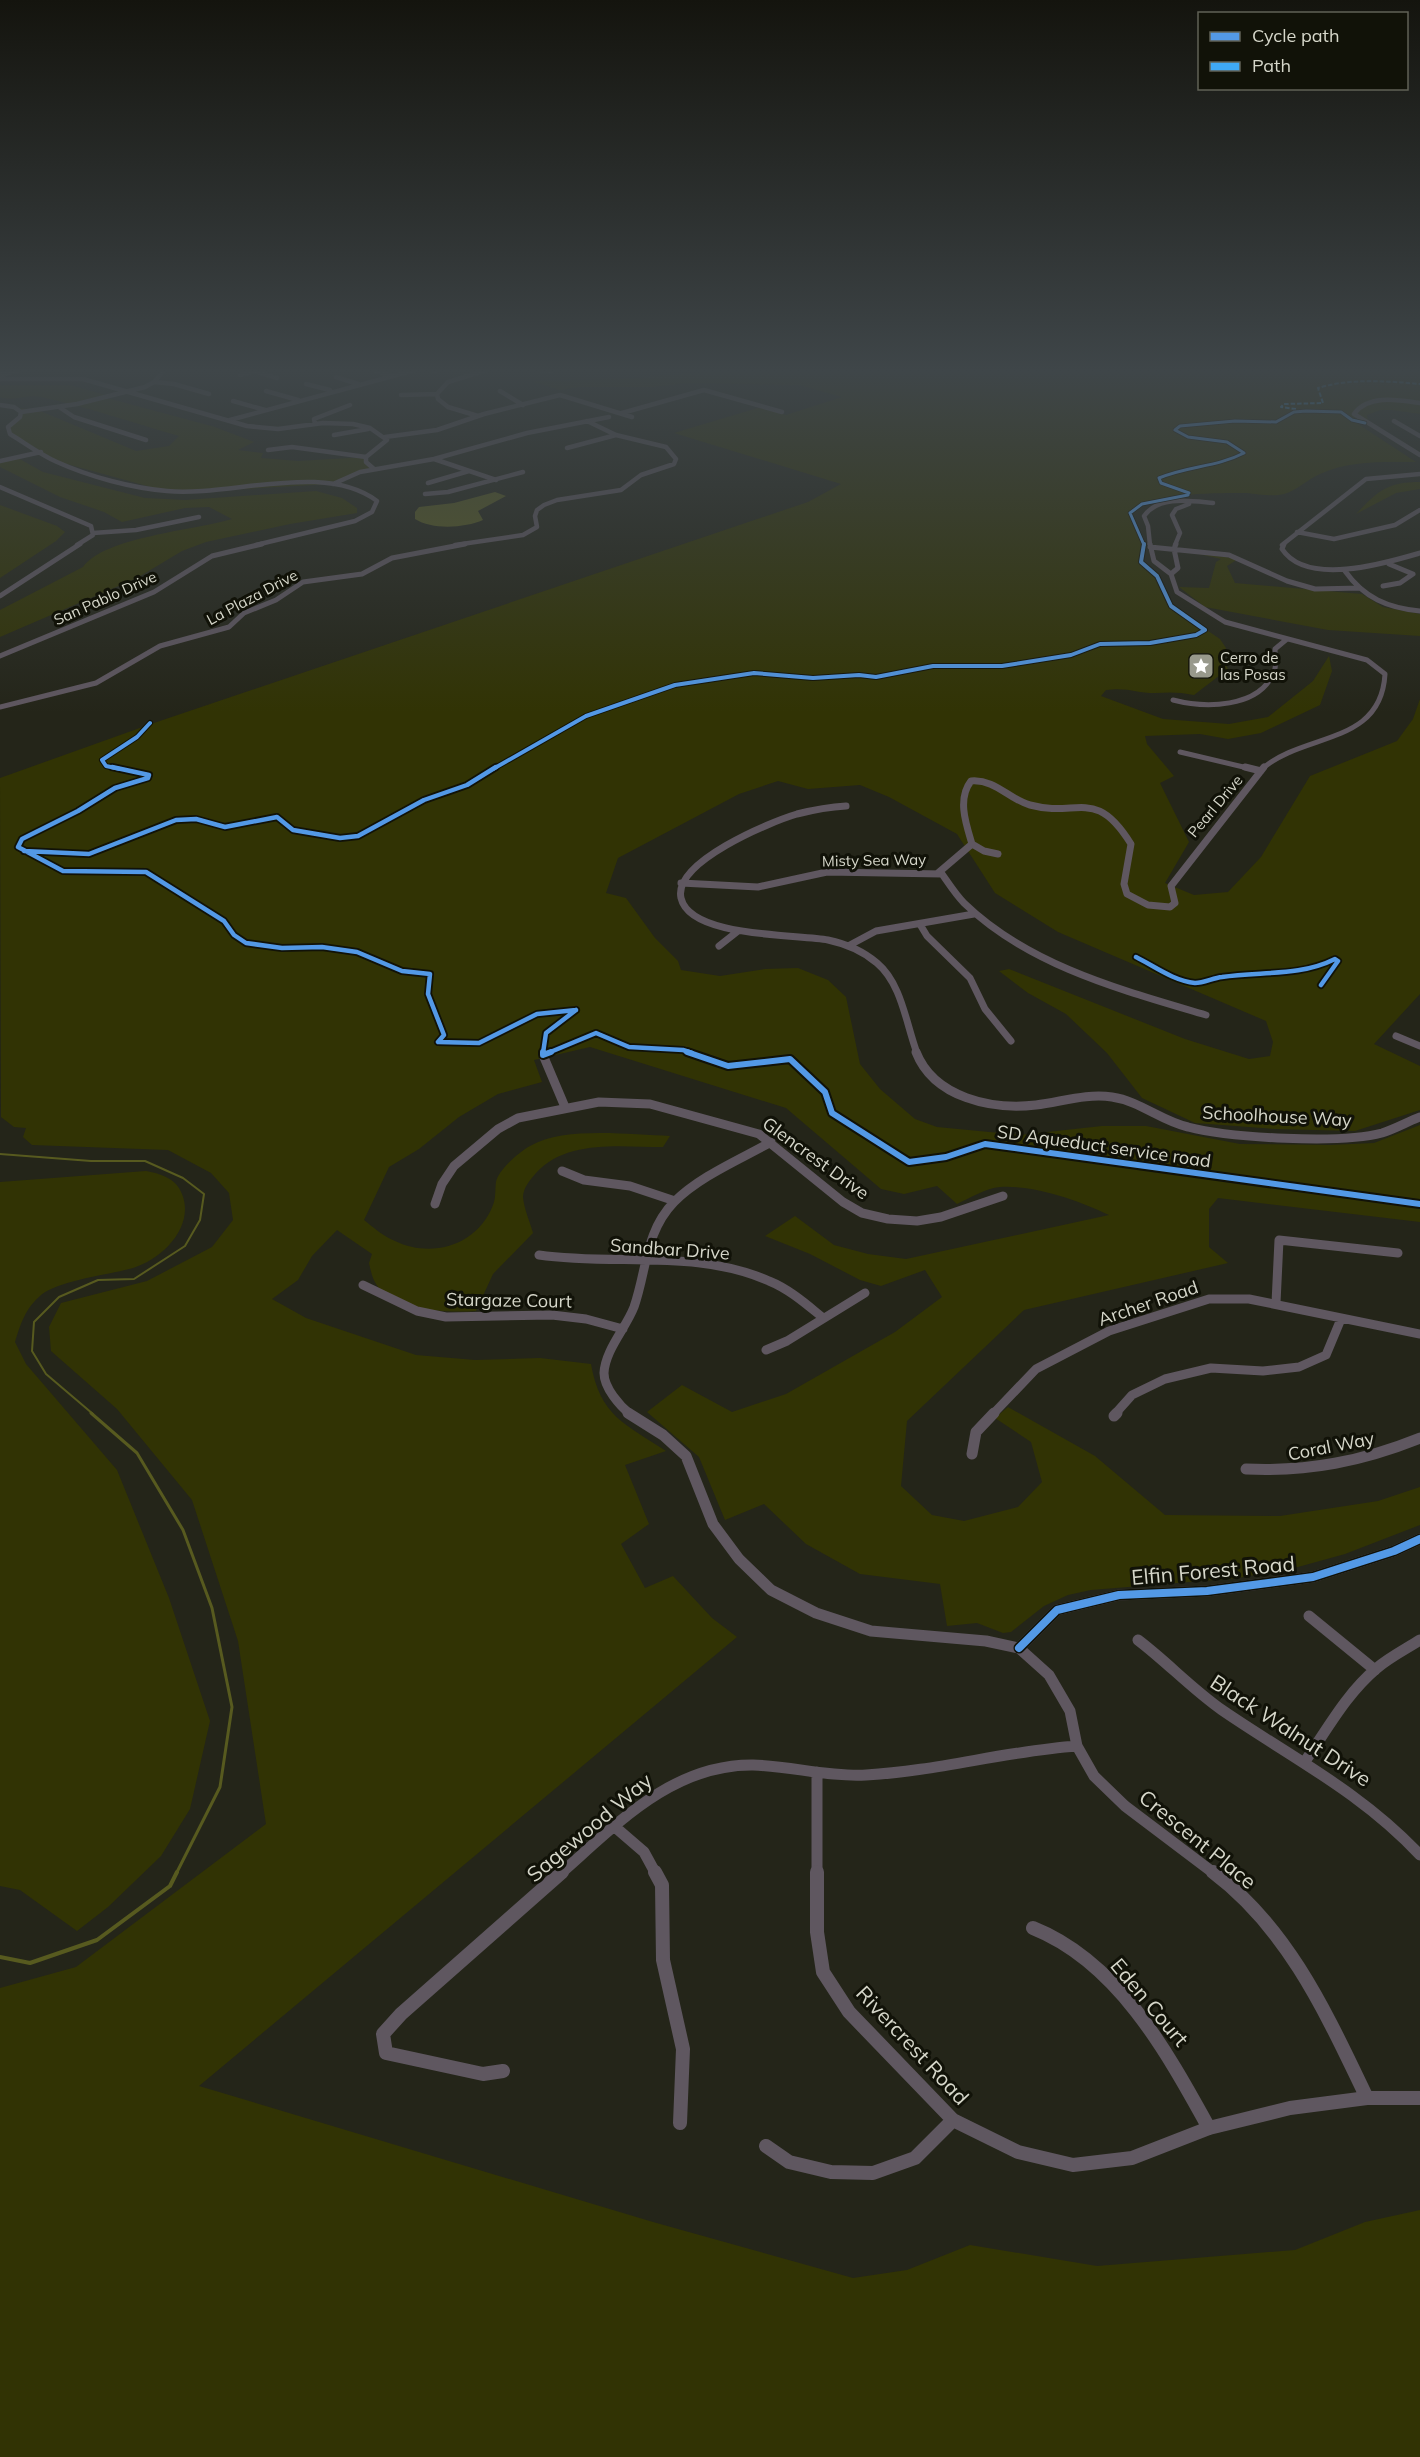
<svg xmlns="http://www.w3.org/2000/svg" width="1420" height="2457" viewBox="0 0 1420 2457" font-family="Mulish,sans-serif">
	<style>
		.green { fill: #313304 }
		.water { fill: #575a1f }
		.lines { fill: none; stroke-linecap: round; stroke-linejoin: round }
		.stream-far2 { stroke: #575a1f; stroke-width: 2 }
		.stream-far1 { stroke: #575a1f; stroke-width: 3 }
		.stream { stroke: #575a1f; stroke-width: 4 }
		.minor-far5 { stroke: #5f5760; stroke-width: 4.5 }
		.minor-far4 { stroke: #5f5760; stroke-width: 5 }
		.minor-far3 { stroke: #5f5760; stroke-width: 7 }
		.minor-far2 { stroke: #5f5760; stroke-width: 9 }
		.minor-far1 { stroke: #5f5760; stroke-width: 11 }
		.minor { stroke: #5f5760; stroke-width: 14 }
		.major { stroke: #696069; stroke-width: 6 }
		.quiet { stroke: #3fa9f5; stroke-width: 2; stroke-dasharray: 4.5 2; stroke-linecap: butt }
		.cycleway-far4-casing { stroke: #111208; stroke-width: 4.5 }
		.cycleway-far3-casing { stroke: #111208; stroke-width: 6 }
		.cycleway-far2-casing { stroke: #111208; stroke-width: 8 }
		.cycleway-far1-casing { stroke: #111208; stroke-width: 10 }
		.cycleway-casing { stroke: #111208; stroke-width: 11 }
		.cycleway-far4 { stroke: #5399e6; stroke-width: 3 }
		.cycleway-far3 { stroke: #5399e6; stroke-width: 4 }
		.cycleway-far2 { stroke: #5399e6; stroke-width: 4.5 }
		.cycleway-far1 { stroke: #5399e6; stroke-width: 6 }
		.cycleway { stroke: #5399e6; stroke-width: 8 }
		.labels { text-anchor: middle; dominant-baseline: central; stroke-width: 6; stroke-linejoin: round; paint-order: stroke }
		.far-street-label { font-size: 15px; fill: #d6d7ca; stroke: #111208 }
		.far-poi-label { font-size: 15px; fill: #d6d7ca; stroke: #111208; text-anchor: start }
		.street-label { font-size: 18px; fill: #d6d7ca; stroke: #111208 }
		.near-street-label { font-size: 21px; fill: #d6d7ca; stroke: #111208 }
	</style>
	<rect width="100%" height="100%" fill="#242519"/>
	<path class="green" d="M737 369H1420V414L1392 410H1380L1367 415 1368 422 1358 424 1416 462C1384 462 1350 460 1320 474 1308 479 1296 491 1284 494 1273 497 1257 494 1247 493 1222 493 1145 492 1131 513 1134 525 1144 533 1144 546 1143 551 1141 556 1141 562L1157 576 1171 606 1220 639 1226 648 1224 662 1228 669 1194 695C1180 692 1169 692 1155 693 1136 693 1128 687 1106 690L1101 696 1163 719 1229 724 1268 717 1313 681 1329 656 1332 671 1320 705 1261 733 1228 739 1200 734 1145 736 1147 744 1174 776 1160 783 1189 842 1165 883 1194 895 1228 892 1261 857 1310 776 1397 741 1413 719 1420 699V994L1374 1044 1420 1066V1110L1355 1131 1275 1129 1195 1123 1142 1098 1107 1053 1066 1014 1028 993 999 971 1009 969 1185 1039 1249 1059 1270 1056 1273 1042 1266 1021 1058 932 995 893 957 834 889 797 860 785 808 789 778 781 739 794 618 858 606 893 626 898 655 938 678 961 681 970 720 976 765 969 798 968 828 980 846 997 860 1064 880 1089 915 1119 937 1127 1020 1135 1102 1126H1146L1240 1144 1330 1145 1374 1143 1420 1125V1222L1218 1198 1209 1209V1247L1228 1263 1024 1310 907 1421 901 1486 932 1515 964 1521 1018 1507 1042 1482 1031 1442 995 1418 1008 1407 1095 1456 1165 1515 1280 1516 1378 1501 1420 1487V1525L1345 1554 1298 1567 1238 1578 1091 1590 1068 1595 1044 1606 1011 1632 1003 1633 977 1623 947 1626 940 1584 860 1574 806 1544 764 1504 725 1520 699 1457 647 1412 682 1385 732 1412 786 1394 895 1332 942 1297 925 1270 881 1286 860 1280 810 1254 765 1236 795 1216 834 1245 868 1254 906 1259 1109 1215C1078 1200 1035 1185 1000 1187 986 1188 970 1198 957 1204L937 1186 904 1194 881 1189 786 1108 590 1047 534 1060 542 1082 498 1094 459 1117 419 1149 389 1167 364 1220C374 1228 383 1236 395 1241 432 1259 478 1245 493 1205 496 1198 495 1189 496 1182 498 1170 519 1152 530 1146 565 1126 630 1135 670 1136L663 1147C620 1147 567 1139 536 1173 530 1180 523 1188 523 1197 524 1209 530 1222 533 1233L493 1274 476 1311C445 1313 405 1311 380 1289 373 1282 371 1272 369 1263L372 1254 337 1230 312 1256 298 1280 272 1299 306 1318 416 1355 475 1360 540 1358 591 1364C600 1416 625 1424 666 1451L625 1465 649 1524 621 1544 645 1588 673 1576 712 1618 737 1637 199 2086 653 2222 853 2278 907 2270 970 2245 1097 2266 1295 2250 1365 2222 1420 2210V2457H0V1988L76 1967 266 1824 238 1641 192 1500 117 1409 51 1351 49 1327 61 1303 147 1281 212 1247 233 1220 229 1193 211 1173 168 1150 32 1145 23 1137 26 1128 14 1127 1 1117 0 778 151 724 808 502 841 484 674 433 761 407 786 415 842 397 799 385 687 383 653 387H579L560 390 531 381 627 379Z
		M0 385H70L109 396 107 398 215 427 254 442 238 450 263 453 261 458 298 461 366 457 374 469 333 484 185 492 158 489 56 461 7 430 22 414 19 408 38 410 136 451 169 446 179 436C133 423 88 407 41 397 27 394 14 402 0 397Z
		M18 458 43 472 145 498 185 500 316 491 342 498 357 508V513L290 524 206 542 182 551 137 578 0 637V610L83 567C104 537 196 530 232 519L209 507 185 508 122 522 104 512 60 497 0 467V462Z
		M1420 482V489L1396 493 1356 514C1378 491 1387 482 1420 482Z
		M0 505 57 526 65 532 56 541 0 578Z
		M1181 550 1238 559 1227 566 1235 583 1362 594 1383 607 1420 614V636L1328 630 1205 607 1179 587 1209 588 1216 562 1221 559Z
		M146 1171C161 1174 176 1178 182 1194 195 1226 163 1259 133 1268 108 1275 60 1280 41 1295 25 1309 21 1323 15 1342L26 1364 117 1470 169 1598 210 1721 190 1809 161 1856 108 1907 77 1931 20 1890 0 1886V1182Z"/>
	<path class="water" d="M495 492 506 496 478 511 483 520C465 528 432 530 415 519V512L419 507 454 503Z"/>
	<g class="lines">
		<path class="stream-far2" d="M0 1154 91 1161H145L183 1178 204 1194 200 1220 185 1246 134 1279 98 1280 59 1297 34 1322 32 1351 46 1374 93 1414"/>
		<path class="stream-far1" d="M91 1413 137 1453 183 1530 212 1608 232 1707 220 1787 176 1874"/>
		<path class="stream" d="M0 1957 30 1963 97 1940 170 1886 177 1872"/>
		<path class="minor-far5" d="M65 369H70
			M124 369H136
			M183 369 198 370
			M248 369 277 378
			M370 369 393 376
			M428 369 435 371
			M526 369 552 371
			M597 369H705
			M240 375 256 371
			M336 377 358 384
			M0 379H83L247 426 278 429 323 423 353 424 370 428 387 440 366 457V462L374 469
			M154 382 174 384 209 394
			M306 384 330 390
			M266 391 298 400
			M500 391 523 405
			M401 395 437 394
			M233 401 265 410
			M1420 403C1399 400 1368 394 1354 414L1420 455
			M0 405 14 407 21 412 20 417 8 427 10 434C25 443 41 455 57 462 90 477 132 488 167 491 230 497 324 461 377 501L372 512 355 521 256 545
			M59 407 74 417 146 440
			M21 412 77 404 145 387 154 382 165 369
			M622 413 704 390 782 412
			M478 416 448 407 438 399 437 394 448 382 490 369
			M230 420 419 369
			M1394 421 1420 436
			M315 424 314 419 350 405
			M334 435 368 429
			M385 437 437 430 484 414 560 395 632 417
			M567 448 616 435
			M268 450 292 447 366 457
			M434 459 496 480
			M0 461 41 452
			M428 483 469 471
			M333 484 360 472 434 459 527 433 609 417
			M0 487 91 526 93 535 77 545
			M425 494 448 492 523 472
			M1297 532 1334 539 1395 525 1420 510
			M93 533 136 530 199 517
			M455 545 523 535 537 527 535 516 537 510 544 505 557 500 621 490 641 475 674 464 676 459 666 447 616 435 587 421
			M1150 545 1148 526 1144 516C1159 495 1191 501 1213 503
			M1175 545 1180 533 1172 515 1176 509 1189 504
			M1282 545 1366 479 1420 474"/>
		<path class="minor-far4" d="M1150 544 1154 561 1171 574
			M1284 544 1282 549C1307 587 1386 563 1420 553
			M1150 547 1229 555 1287 581 1315 589 1360 588
			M1345 571C1364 598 1388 608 1420 611
			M1171 574 1178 568 1174 549 1176 544
			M1171 574 1177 592 1225 622 1367 660 1385 674C1381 746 1304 732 1262 769
			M1383 586 1400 583 1413 574 1389 564
			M0 596 80 544
			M0 656 154 592 212 556 262 544
			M1173 700C1204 708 1259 709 1274 672 1277 665 1275 657 1275 649L1287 639
			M0 707 96 683 160 646 229 627 244 613 276 600 303 582 362 574 392 558 465 544
			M1180 752 1252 769"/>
		<path class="minor-far3" d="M1245 767 1261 771
			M846 806C829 807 813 810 797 814 770 822 673 862 681 898 690 938 797 934 828 940 847 944 863 951 877 963 902 984 906 1024 917 1053
			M972 844C966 824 957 799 971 781 996 779 1008 799 1030 805 1078 818 1095 786 1131 844L1124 884 1127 894 1148 905 1170 907 1175 903 1171 886 1264 767
			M972 844 984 851 998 854
			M938 873 972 844
			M681 883 758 887 827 872 942 874C949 884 956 895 964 903 1029 966 1122 990 1206 1015
			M921 926 927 936 970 978 985 1009 1011 1041
			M719 946 738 931
			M848 946 876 931 974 914
			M1396 1036 1420 1046"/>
		<path class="minor-far2" d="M916 1052C934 1098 992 1110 1036 1105 1061 1102 1087 1093 1112 1097 1140 1101 1161 1121 1188 1127 1230 1138 1341 1144 1382 1133 1395 1129 1407 1122 1420 1117
			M543 1055 565 1107
			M562 1171 584 1180 630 1186 675 1201
			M435 1204 442 1184 454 1166 498 1129 518 1118 599 1102 650 1104 759 1134 843 1202 862 1213 888 1219 917 1221 941 1217 1003 1196
			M539 1255C615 1266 698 1249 769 1281 789 1289 806 1304 822 1317
			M363 1285 417 1311 446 1317 552 1315 586 1319 623 1329
			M1276 1303 1279 1240 1398 1253
			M766 1350 787 1341 865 1293
			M630 1414C620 1406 604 1388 604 1373 605 1350 626 1328 634 1307 647 1270 645 1232 674 1202 700 1176 739 1160 771 1142
			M993 1414 1036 1369 1109 1331 1209 1299H1249L1420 1334
			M1115 1414 1132 1395 1165 1379 1211 1368 1263 1371 1299 1367 1326 1355 1341 1319"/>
		<path class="minor-far1" d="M628 1413 663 1435 686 1456 713 1524 739 1559 771 1590 816 1613 871 1631 986 1641 1019 1648 1049 1675 1070 1711 1077 1746 1094 1776 1125 1806 1215 1874
			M1114 1416 1117 1413
			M972 1454 976 1432 994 1413
			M1246 1469C1308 1472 1363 1461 1420 1438
			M1309 1616 1375 1670
			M1138 1640C1167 1662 1192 1689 1222 1710 1292 1758 1361 1792 1420 1855
			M1019 1648 1057 1610 1119 1595 1207 1591 1313 1577 1394 1551 1420 1539
			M1306 1760C1328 1728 1347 1693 1377 1668 1390 1657 1406 1649 1420 1640
			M817 1772V1874
			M615 1827 644 1852 656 1874
			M560 1874C616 1825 672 1764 753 1765 791 1766 828 1777 866 1775 937 1771 1006 1751 1077 1746"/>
		<path class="minor" d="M655 1872 662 1885 663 1960 683 2049 680 2123
			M817 1872V1932L823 1972 849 2012 953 2120 1018 2152 1073 2165 1132 2158 1209 2128 1290 2108 1367 2098H1420
			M1213 1872C1289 1929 1327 2015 1367 2098
			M1033 1928C1118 1962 1167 2052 1209 2128
			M503 2071 483 2074 386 2053 383 2034 401 2014 562 1872
			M766 2146 789 2162 831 2172 873 2173 915 2158 953 2120"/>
		<path class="major" d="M0 375 20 369"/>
		<path class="quiet" d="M1296 409 1281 407 1284 404 1323 403 1318 388C1351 378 1386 381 1420 384"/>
		<g class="cycleway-far4-casing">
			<path id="cycleway-far4" d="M1189 493 1161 483 1159 478C1187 466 1217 467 1244 453L1227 442 1188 437 1175 430 1180 426 1235 421 1276 422 1294 412 1306 411 1341 412 1352 420 1365 423
				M1144 545 1130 513 1142 504 1188 495"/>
		</g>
		<g class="cycleway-far3-casing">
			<path id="cycleway-far3" d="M120 769 106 766 102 760 137 737 150 723
				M493 769 586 716 675 685 754 673 813 678 859 675 876 677 933 666H1002L1071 655 1100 644 1150 643 1196 635 1205 630 1171 606 1157 576 1141 562 1144 544"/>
		</g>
		<g class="cycleway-far2-casing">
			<path id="cycleway-far2" d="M112 767 149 775 148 778 115 788 78 811 22 839 18 847 63 871 146 872 224 921 234 935 246 943 282 948 322 947 357 952 402 971 430 974 428 994 444 1035 438 1042 479 1043 537 1014 576 1010
				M24 851 89 854 176 820 196 819 225 827 277 817 293 830 340 838 358 836 424 800 467 785 496 767
				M1136 957C1154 966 1174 981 1195 983 1204 983 1213 978 1222 977 1260 971 1299 977 1335 959L1338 961 1321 985
				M543 1053 546 1033 576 1010
				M548 1053 596 1033 629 1047 683 1050 692 1053"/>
		</g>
		<g class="cycleway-far1-casing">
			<path id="cycleway-far1" d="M543 1052V1055L551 1052
				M687 1052 728 1066 790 1059 825 1092 832 1113 909 1162 946 1157 985 1144 1420 1204"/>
		</g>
		<g class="cycleway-casing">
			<path id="cycleway" d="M1019 1648 1057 1610 1119 1595 1207 1591 1313 1577 1394 1551 1420 1539"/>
		</g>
		<use href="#cycleway-far4" class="cycleway-far4"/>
		<use href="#cycleway-far3" class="cycleway-far3"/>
		<use href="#cycleway-far2" class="cycleway-far2"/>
		<use href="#cycleway-far1" class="cycleway-far1"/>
		<use href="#cycleway" class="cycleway"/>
	</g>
	<linearGradient id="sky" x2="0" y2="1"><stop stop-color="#14140e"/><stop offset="0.52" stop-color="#3f4649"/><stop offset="1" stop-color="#3f4649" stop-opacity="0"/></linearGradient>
	<rect width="1420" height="713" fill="url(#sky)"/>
	<defs>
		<g id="sight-square" transform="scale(1.35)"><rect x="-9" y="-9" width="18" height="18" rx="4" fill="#98998c" stroke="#111208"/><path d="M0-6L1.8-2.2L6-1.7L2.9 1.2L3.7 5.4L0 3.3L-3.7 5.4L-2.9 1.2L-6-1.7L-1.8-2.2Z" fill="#fff"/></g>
	</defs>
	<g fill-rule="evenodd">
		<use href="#sight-square" x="1201" y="666"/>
	</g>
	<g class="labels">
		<g class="far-street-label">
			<text transform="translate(252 597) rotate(-28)">La Plaza Drive</text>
			<text transform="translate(105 598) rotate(-24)">San Pablo Drive</text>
			<text transform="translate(1215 806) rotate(-50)">Pearl Drive</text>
			<text transform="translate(874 860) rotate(-1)">Misty Sea Way</text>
		</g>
		<g class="far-poi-label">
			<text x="1220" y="657">Cerro de<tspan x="1220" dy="17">las Posas</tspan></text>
		</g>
		<g class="street-label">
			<text transform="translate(1277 1116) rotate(3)">Schoolhouse Way</text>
			<text transform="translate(1104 1146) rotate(8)">SD Aqueduct service road</text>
			<text transform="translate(816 1158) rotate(36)">Glencrest Drive</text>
			<text transform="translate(670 1249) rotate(4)">Sandbar Drive</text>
			<text transform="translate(509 1300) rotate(1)">Stargaze Court</text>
			<text transform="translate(1148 1303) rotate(-19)">Archer Road</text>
			<text transform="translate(1331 1446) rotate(-11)">Coral Way</text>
		</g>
		<g class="near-street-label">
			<text transform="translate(1213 1570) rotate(-5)">Elfin Forest Road</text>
			<text transform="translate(1291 1730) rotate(33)">Black Walnut Drive</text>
			<text transform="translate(589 1827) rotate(-40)">Sagewood Way</text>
			<text transform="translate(1198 1839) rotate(39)">Crescent Place</text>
			<text transform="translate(1150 2002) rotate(50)">Eden Court</text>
			<text transform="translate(913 2045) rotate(47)">Rivercrest Road</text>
		</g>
	</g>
	<rect x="1198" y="12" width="210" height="78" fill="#111208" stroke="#606156" stroke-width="1.5"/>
	<rect x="1210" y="32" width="30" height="9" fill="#5399e6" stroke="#606156" stroke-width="1.5"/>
	<text x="1252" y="42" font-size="18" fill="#d6d7ca">Cycle path</text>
	<rect x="1210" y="62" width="30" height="9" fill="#3fa9f5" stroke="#606156" stroke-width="1.5"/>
	<text x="1252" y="72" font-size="18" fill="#d6d7ca">Path</text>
</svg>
